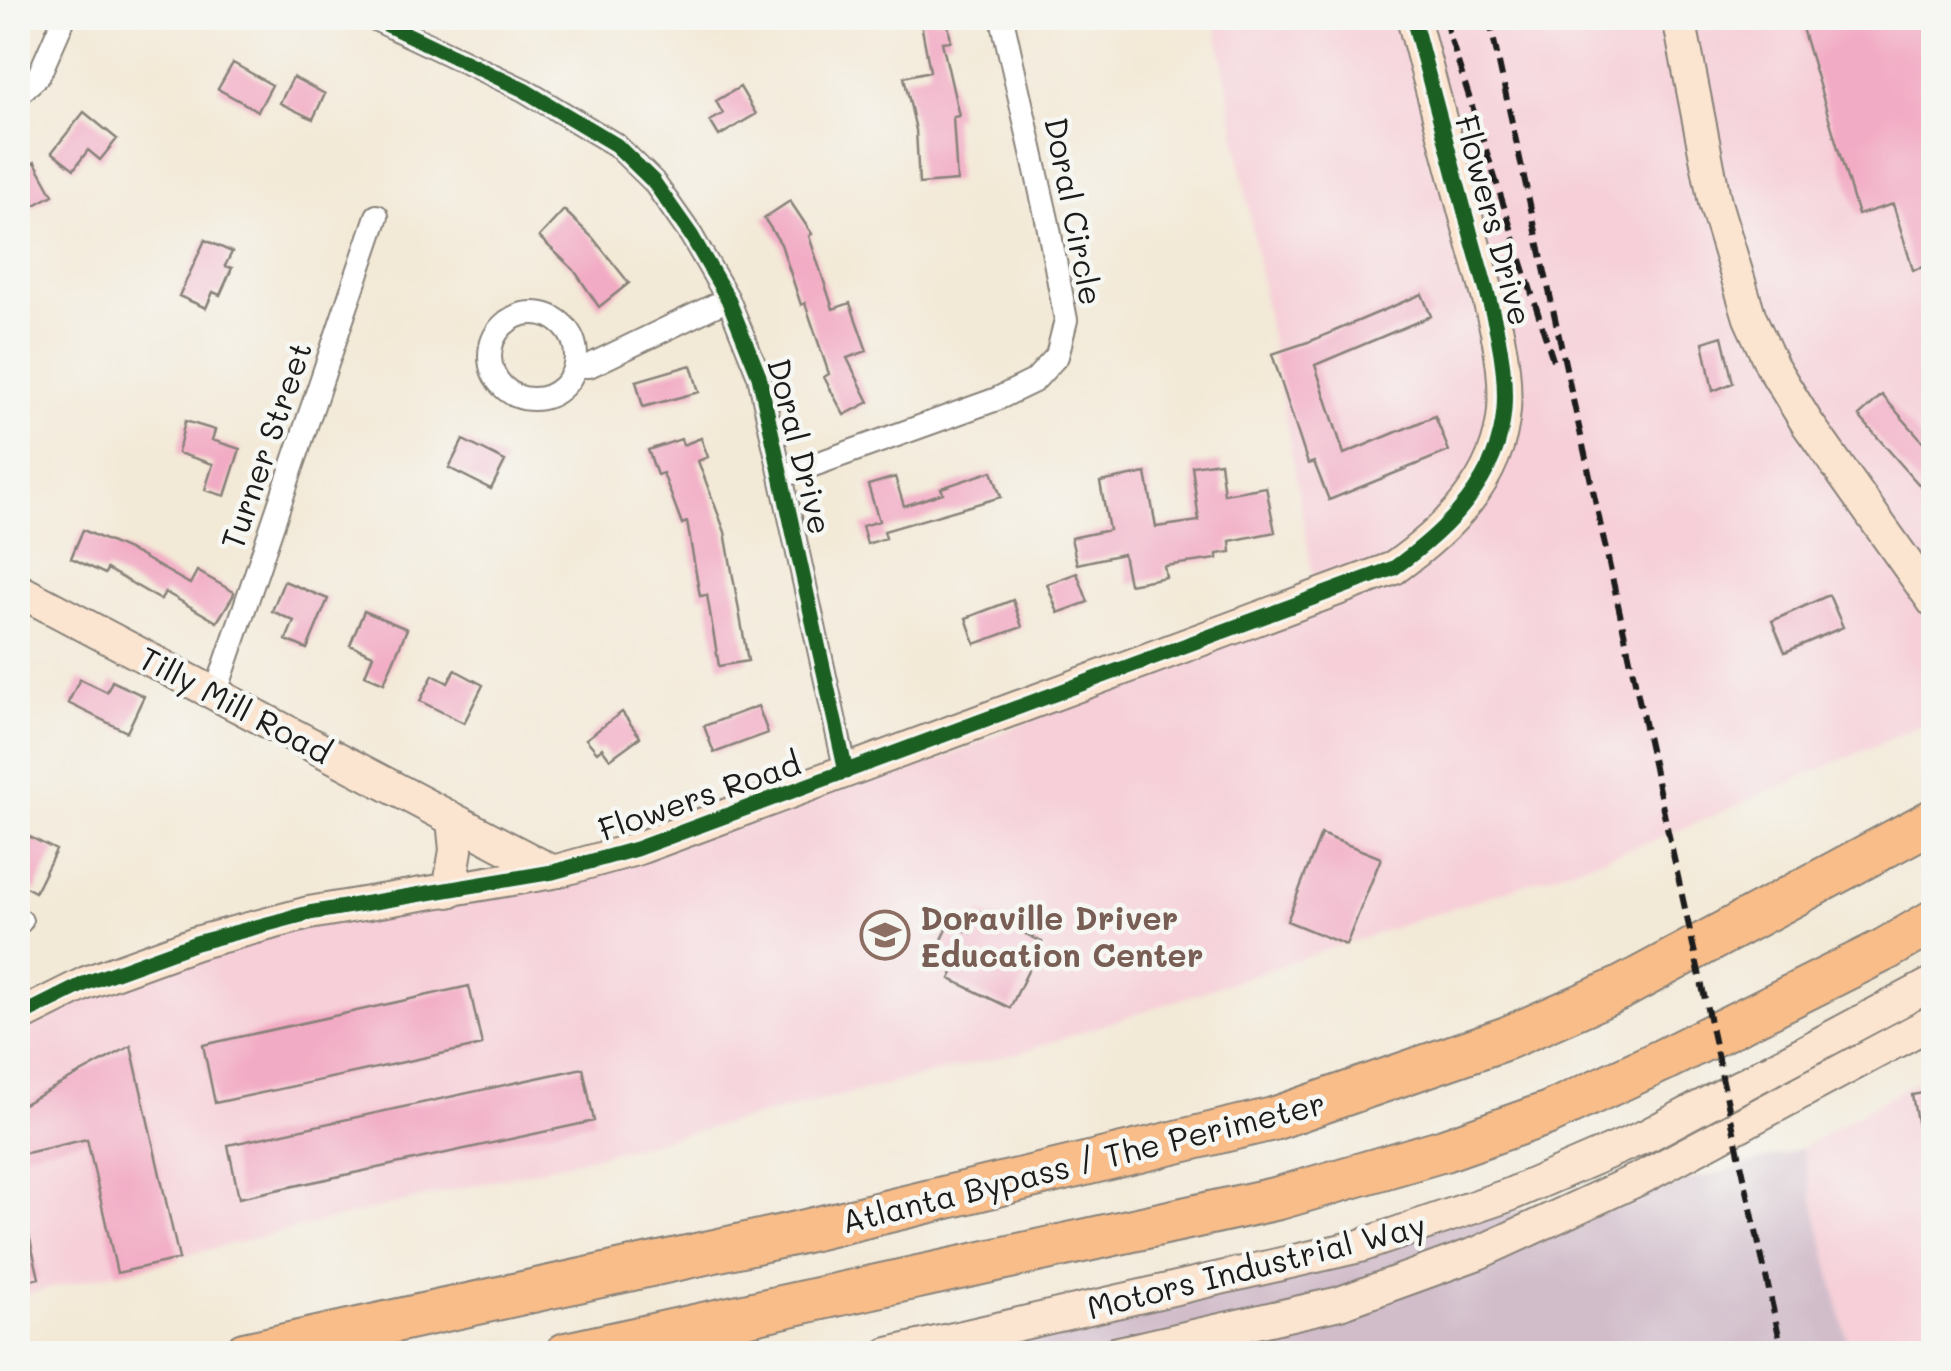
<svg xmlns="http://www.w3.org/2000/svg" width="1951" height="1371" viewBox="0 0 1951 1371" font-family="Mali,sans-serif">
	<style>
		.built { fill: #f6cfd8 }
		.industrial { fill: #d1bdca }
		.building { fill: #f2abc4 }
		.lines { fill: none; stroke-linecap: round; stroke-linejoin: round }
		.street-casing { stroke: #88827a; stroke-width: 26 }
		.secondary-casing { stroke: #88827a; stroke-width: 36 }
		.highway-casing { stroke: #88827a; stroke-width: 46 }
		.street { stroke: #fff; stroke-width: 22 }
		.secondary { stroke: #fce5d0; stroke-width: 32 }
		.highway { stroke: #f8bd89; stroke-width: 42 }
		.rail { stroke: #1c1c1c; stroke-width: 6; stroke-dasharray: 15 8; stroke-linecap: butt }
		.cycleway-casing { stroke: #f6f6f2; stroke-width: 21 }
		.cycleway { stroke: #1b5e20; stroke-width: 15 }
		.labels { text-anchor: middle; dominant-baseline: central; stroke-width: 9; stroke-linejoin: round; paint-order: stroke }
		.street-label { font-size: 32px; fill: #1c1c1c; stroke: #f6f6f2 }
		.education-label { font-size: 32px; font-weight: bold; fill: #785e54; stroke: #f6f6f2; text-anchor: start }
	</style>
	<rect width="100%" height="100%" fill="#f6f6f2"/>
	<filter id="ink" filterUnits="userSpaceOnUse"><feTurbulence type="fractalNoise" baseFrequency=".01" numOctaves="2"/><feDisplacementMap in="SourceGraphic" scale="20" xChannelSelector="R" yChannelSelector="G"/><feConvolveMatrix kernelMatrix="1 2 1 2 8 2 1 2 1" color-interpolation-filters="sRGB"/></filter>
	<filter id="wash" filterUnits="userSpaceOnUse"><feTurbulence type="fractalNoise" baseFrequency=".0048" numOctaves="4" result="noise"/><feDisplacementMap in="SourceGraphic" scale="40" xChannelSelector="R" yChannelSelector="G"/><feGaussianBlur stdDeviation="2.25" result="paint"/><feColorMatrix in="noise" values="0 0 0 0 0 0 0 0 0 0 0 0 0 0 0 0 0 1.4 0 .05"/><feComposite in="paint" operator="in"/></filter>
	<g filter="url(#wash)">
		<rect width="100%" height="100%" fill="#f3e9d7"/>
		<path class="built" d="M1215 18H1933L1934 720 1659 839 1022 1052 18 1296V1020L307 903 582 868 948 757 1316 593Z
			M1933 1071V1353H1850L1801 1148Z"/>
		<path class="industrial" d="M1801 1148 1850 1353 845 1354 1042 1306 1499 1214 1710 1176Z"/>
		<g id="blocks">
			<path class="building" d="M920 18H947L951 41 942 42 959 116 953 117 957 181 919 184 916 130 904 77 930 71Z
				M1799 18H1934V264L1913 270 1893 204 1858 215Z
				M233 63 272 85 258 111 218 89Z
				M293 77 325 94 313 119 280 103Z
				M740 87 756 114 719 136 710 121 723 114 716 101Z
				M84 112 117 139 100 160 88 150 74 169 52 152Z
				M35 162 53 195 18 214V172Z
				M790 201 812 234 809 236 833 309 850 303 867 351 847 358 869 402 844 415 824 377 829 374 805 303 801 305 781 244 764 218Z
				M564 210 593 238 629 283 599 307 574 270 539 237Z
				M205 240 232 252 225 266 232 268 220 295 213 292 206 308 179 296Z
				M1422 294 1431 316 1315 365 1344 454 1435 416 1449 451 1329 500 1314 462 1308 464 1272 354 1311 341Z
				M1722 336 1733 383 1713 391 1703 342Z
				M691 365 699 392 643 407 636 381Z
				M1882 395 1934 454V502L1859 416Z
				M185 421 215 430 212 440 240 449 225 496 205 490 213 464 178 453Z
				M701 438 708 457 698 461 725 532 748 661 719 666 707 595 700 596 687 522 682 524 663 473 657 475 648 450 681 439 683 445Z
				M463 440 505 461 491 489 449 468Z
				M1220 462 1224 494 1266 487 1275 532 1230 541 1231 552 1217 554V559L1164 566 1166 577 1129 584 1123 554 1077 564 1071 538 1109 530 1100 482 1146 473 1156 527 1199 521 1192 466Z
				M992 471 1001 497 884 531 886 538 867 544 862 526 879 521 868 485 895 477 904 506 943 493 941 488Z
				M83 530 137 554 190 584 197 571 234 592 233 596 217 622 165 592 161 600 107 569 105 574 71 558Z
				M1077 573 1088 602 1058 613 1047 584Z
				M284 581 328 599 307 649 286 640 294 621 272 611Z
				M1829 595 1843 627 1785 652 1772 621Z
				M1013 600 1022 627 975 644 966 618Z
				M364 611 407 629 384 683 365 675 373 655 350 645Z
				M455 670 483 685 464 723 420 701 433 675 448 683Z
				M80 679 107 692 112 681 144 696 127 732 68 703Z
				M758 706 768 733 714 753 704 726Z
				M622 712 640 737 610 759 602 748 597 752 586 739Z
				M18 831 56 850 35 892 18 883Z
				M1321 834 1381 858 1346 945 1287 921Z
				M981 912 1042 942 1010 1008 950 979 961 957 939 946 950 923 971 933Z
				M469 986 482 1045 215 1103 203 1045Z
				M131 1046 179 1259 117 1273 87 1139 18 1155V1107Z
				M583 1068 594 1121 239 1198 228 1145Z
				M1934 1091V1163L1925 1164 1912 1095Z
				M18 1214H24L39 1278 18 1283Z"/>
		</g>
	</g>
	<g filter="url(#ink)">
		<use href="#blocks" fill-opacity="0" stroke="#88827a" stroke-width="2.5"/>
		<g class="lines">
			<g class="street-casing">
				<path id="street" d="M373 18 524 90 616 145 653 181 691 235 728 299 759 376 846 772
					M18 94 39 75 64 18
					M490 356a43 43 0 1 1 86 0a43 43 0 1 1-86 0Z
					M575 366H589L728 299
					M783 476 997 399 1034 381 1057 356 1066 320 1048 224 1002 18
					M215 695 377 216
					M18 919 21 921"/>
			</g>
			<g class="secondary-casing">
				<path id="secondary" d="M1679 18 1715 203 1750 318 1772 366 1807 423 1934 602
					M18 590 553 872
					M449 891 456 850 453 820
					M18 1017 86 983 196 943 309 913 553 872 636 849 1394 568C1447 530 1499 480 1504 410 1508 352 1487 294 1472 239 1452 165 1433 91 1413 18
					M888 1354 1360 1246 1509 1195 1648 1135 1934 983
					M1114 1354 1340 1303 1478 1253 1643 1177 1934 1021"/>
			</g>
			<g class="highway-casing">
				<path id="highway" d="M244 1354 797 1233 1273 1119 1507 1038 1621 988 1934 820
					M566 1354 1279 1198 1444 1150 1549 1113 1663 1060 1886 949 1934 921"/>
			</g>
			<use href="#street" class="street"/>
			<use href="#secondary" class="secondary"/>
			<use href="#highway" class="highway"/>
			<path class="rail" d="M1444 18 1553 360
				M1489 18 1783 1354"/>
			<g class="cycleway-casing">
				<path id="cycleway" d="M373 18 524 90 616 145 653 181 691 235 728 299 759 376 846 772
					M18 1017 86 983 196 943 309 913 553 872 636 849 1394 568C1447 530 1499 480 1504 410 1508 352 1487 294 1472 239 1452 165 1433 91 1413 18"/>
			</g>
			<use href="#cycleway" class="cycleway"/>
		</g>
	</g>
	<defs>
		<g id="school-ring" transform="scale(2.5)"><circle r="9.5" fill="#f6f6f2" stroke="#8d6e63" stroke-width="1.5"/><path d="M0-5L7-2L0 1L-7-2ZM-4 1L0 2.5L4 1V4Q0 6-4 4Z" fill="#8d6e63"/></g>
	</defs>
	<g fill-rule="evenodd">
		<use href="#school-ring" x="885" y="935"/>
	</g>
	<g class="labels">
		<g class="street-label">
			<text transform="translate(1075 211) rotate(79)">Doral Circle</text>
			<text transform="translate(1495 220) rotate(75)">Flowers Drive</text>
			<text transform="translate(265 445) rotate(-71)">Turner Street</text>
			<text transform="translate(801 446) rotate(76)">Doral Drive</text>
			<text transform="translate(236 704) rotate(28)">Tilly Mill Road</text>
			<text transform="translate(699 795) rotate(-19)">Flowers Road</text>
			<text transform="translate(1083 1161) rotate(-14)">Atlanta Bypass / The Perimeter</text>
			<text transform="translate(1256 1265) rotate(-14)">Motors Industrial Way</text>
		</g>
		<g class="education-label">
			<text x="920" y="917">Doraville Driver<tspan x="920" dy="37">Education Center</tspan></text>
		</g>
	</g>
	<rect width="1951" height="1371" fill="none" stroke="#f6f6f2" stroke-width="60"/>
</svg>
